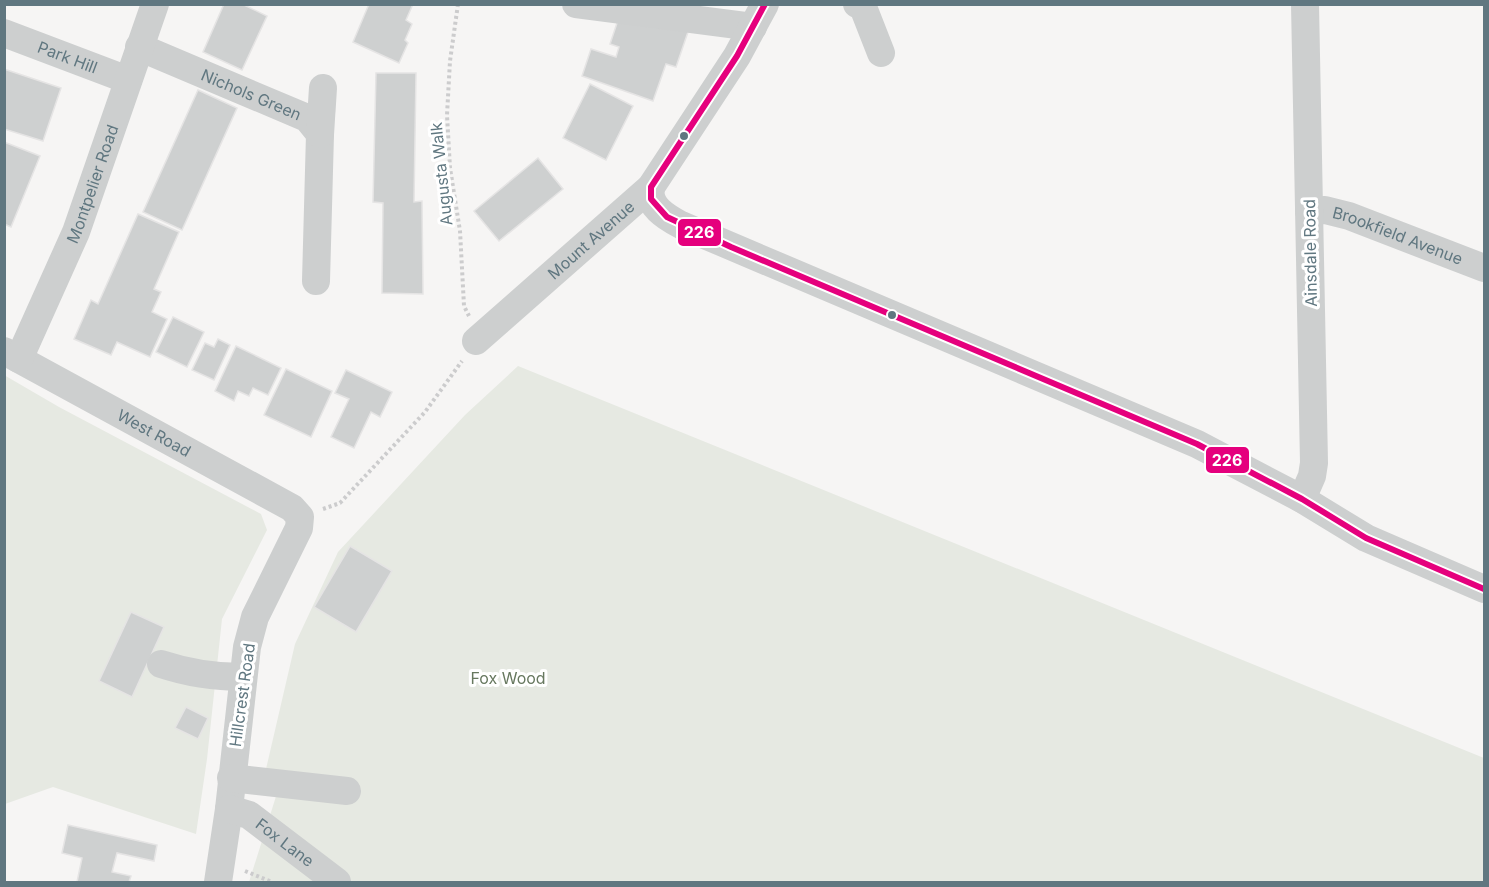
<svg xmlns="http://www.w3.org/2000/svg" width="1489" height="887" viewBox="0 0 1489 887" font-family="Inter,sans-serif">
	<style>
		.green { fill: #e6e9e2 }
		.building { fill: #ced0d0; stroke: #e5e4e4; stroke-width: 1.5 }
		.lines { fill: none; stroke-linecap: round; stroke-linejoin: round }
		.path { stroke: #cccccd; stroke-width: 4; stroke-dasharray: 3 3; stroke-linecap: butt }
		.minor { stroke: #cdcfcf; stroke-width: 28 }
		.bus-1-casing { stroke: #fff; stroke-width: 10 }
		.bus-1 { stroke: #e5007d; stroke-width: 6 }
		.bus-dot { fill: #607780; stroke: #fff; stroke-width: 2 }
		.labels { text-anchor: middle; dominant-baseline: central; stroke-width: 6; stroke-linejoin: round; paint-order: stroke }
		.street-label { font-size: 16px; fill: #607780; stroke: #fff }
		.park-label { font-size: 16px; fill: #67785f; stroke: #fff }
		.line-badge { stroke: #fff; stroke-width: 2 }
		.badge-label { font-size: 16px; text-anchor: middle; font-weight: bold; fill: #fff }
	</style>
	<rect width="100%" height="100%" fill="#f6f5f4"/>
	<path class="green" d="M518 366 1484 758V882H249L278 790 263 782 295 644 338 552 465 415Z
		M4 375 59 407 261 514 267 530 222 619 207 759 196 834 53 787 5 804Z"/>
	<path class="building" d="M224 4H242L267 16 242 70 203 52Z
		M369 4H413L406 20 412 24 405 40 408 43 399 63 353 42Z
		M621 11 689 29 676 67 666 64 653 101 582 76 591 49 616 57 619 47 610 44Z
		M4 69 61 88 43 141 4 129Z
		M376 73H416L414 202 422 201 423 294 382 293 383 203 373 202Z
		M590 84 633 106 606 160 563 138Z
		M198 90 237 108 182 230 143 212Z
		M4 142 40 156 11 227 4 224Z
		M538 158 563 189 499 241 474 211Z
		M138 214 179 232 154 289 161 292 152 312 167 319 150 357 117 342 111 355 74 339 91 300 98 304Z
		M173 317 204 332 187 367 156 352Z
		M218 339 230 345 214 380 192 370 205 343 214 347Z
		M236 346 281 368 268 395 253 388 249 396 238 391 234 401 215 391Z
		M286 369 332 391 311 437 264 415Z
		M346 370 392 392 380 417 371 412 354 448 331 437 349 399 335 393Z
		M350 546 392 571 356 632 314 607Z
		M131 612 164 627 132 697 99 681Z
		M186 707 208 718 198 739 175 728Z
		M68 825 157 845 154 861 117 853 112 872 131 876 129 882H77L82 858 62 853Z"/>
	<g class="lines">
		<path class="path" d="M458 4 450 61 447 115 450 168 460 231 464 306 469 316
			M323 509 340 503 425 412 462 361
			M245 871 272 882"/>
		<g class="minor">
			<path d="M576 4 753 27"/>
			<path d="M857 4 863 7 881 53"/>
			<path id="s1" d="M4 33 128 80"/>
			<path id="s2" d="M139 47 307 118 320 134 316 281"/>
			<path d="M320 134 323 88"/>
			<path d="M651 187C647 206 666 217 681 225L1197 444 1302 499 1366 538 1484 589"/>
			<path id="s3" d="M1309 211 1325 210 1349 216 1484 268"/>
			<path id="s4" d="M476 341 651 187 737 56 765 4"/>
			<path id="s5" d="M4 351 292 508 300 517 299 528 255 617 247 647 229 809 218 882"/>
			<path id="s6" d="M19 359 76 232 155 4"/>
			<path d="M1302 499 1312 476 1314 463 1305 4"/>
			<path d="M161 664C188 673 214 677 243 677"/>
			<path d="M231 778 347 791"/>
			<path id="s7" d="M229 809 249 815 337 882"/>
		</g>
		<g class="bus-1-casing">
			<path id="bus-1" d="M765 4 737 56 651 187V199L667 217 731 247 1197 444 1302 499 1366 538 1484 589"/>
		</g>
		<use href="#bus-1" class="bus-1"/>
	</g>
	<g class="bus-dot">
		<circle cx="684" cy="136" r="5"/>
		<circle cx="892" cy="315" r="5"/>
	</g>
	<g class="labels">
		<g class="street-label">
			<text stroke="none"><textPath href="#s1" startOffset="68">Park Hill</textPath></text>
			<text stroke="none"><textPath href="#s2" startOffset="122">Nichols Green</textPath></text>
			<text transform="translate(441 174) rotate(-96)">Augusta Walk</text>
			<text stroke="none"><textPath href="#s6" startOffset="190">Montpelier Road</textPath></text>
			<text stroke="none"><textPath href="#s3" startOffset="93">Brookfield Avenue</textPath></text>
			<text stroke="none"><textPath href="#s4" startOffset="153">Mount Avenue</textPath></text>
			<text transform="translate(1310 253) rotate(-91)">Ainsdale Road</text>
			<text stroke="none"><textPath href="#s5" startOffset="171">West Road</textPath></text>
			<text transform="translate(242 695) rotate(-82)">Hillcrest Road</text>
			<text stroke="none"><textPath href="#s7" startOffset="66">Fox Lane</textPath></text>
		</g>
		<g class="park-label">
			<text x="508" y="678">Fox Wood</text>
		</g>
	</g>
	<g class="line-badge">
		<rect x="677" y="218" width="45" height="29" rx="6" fill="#e5007d"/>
		<rect x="1205" y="446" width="45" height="28" rx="6" fill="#e5007d"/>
	</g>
	<g class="badge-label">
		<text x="699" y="238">226</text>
		<text x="1227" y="466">226</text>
	</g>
	<rect width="1489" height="887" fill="none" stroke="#607780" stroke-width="12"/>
</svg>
